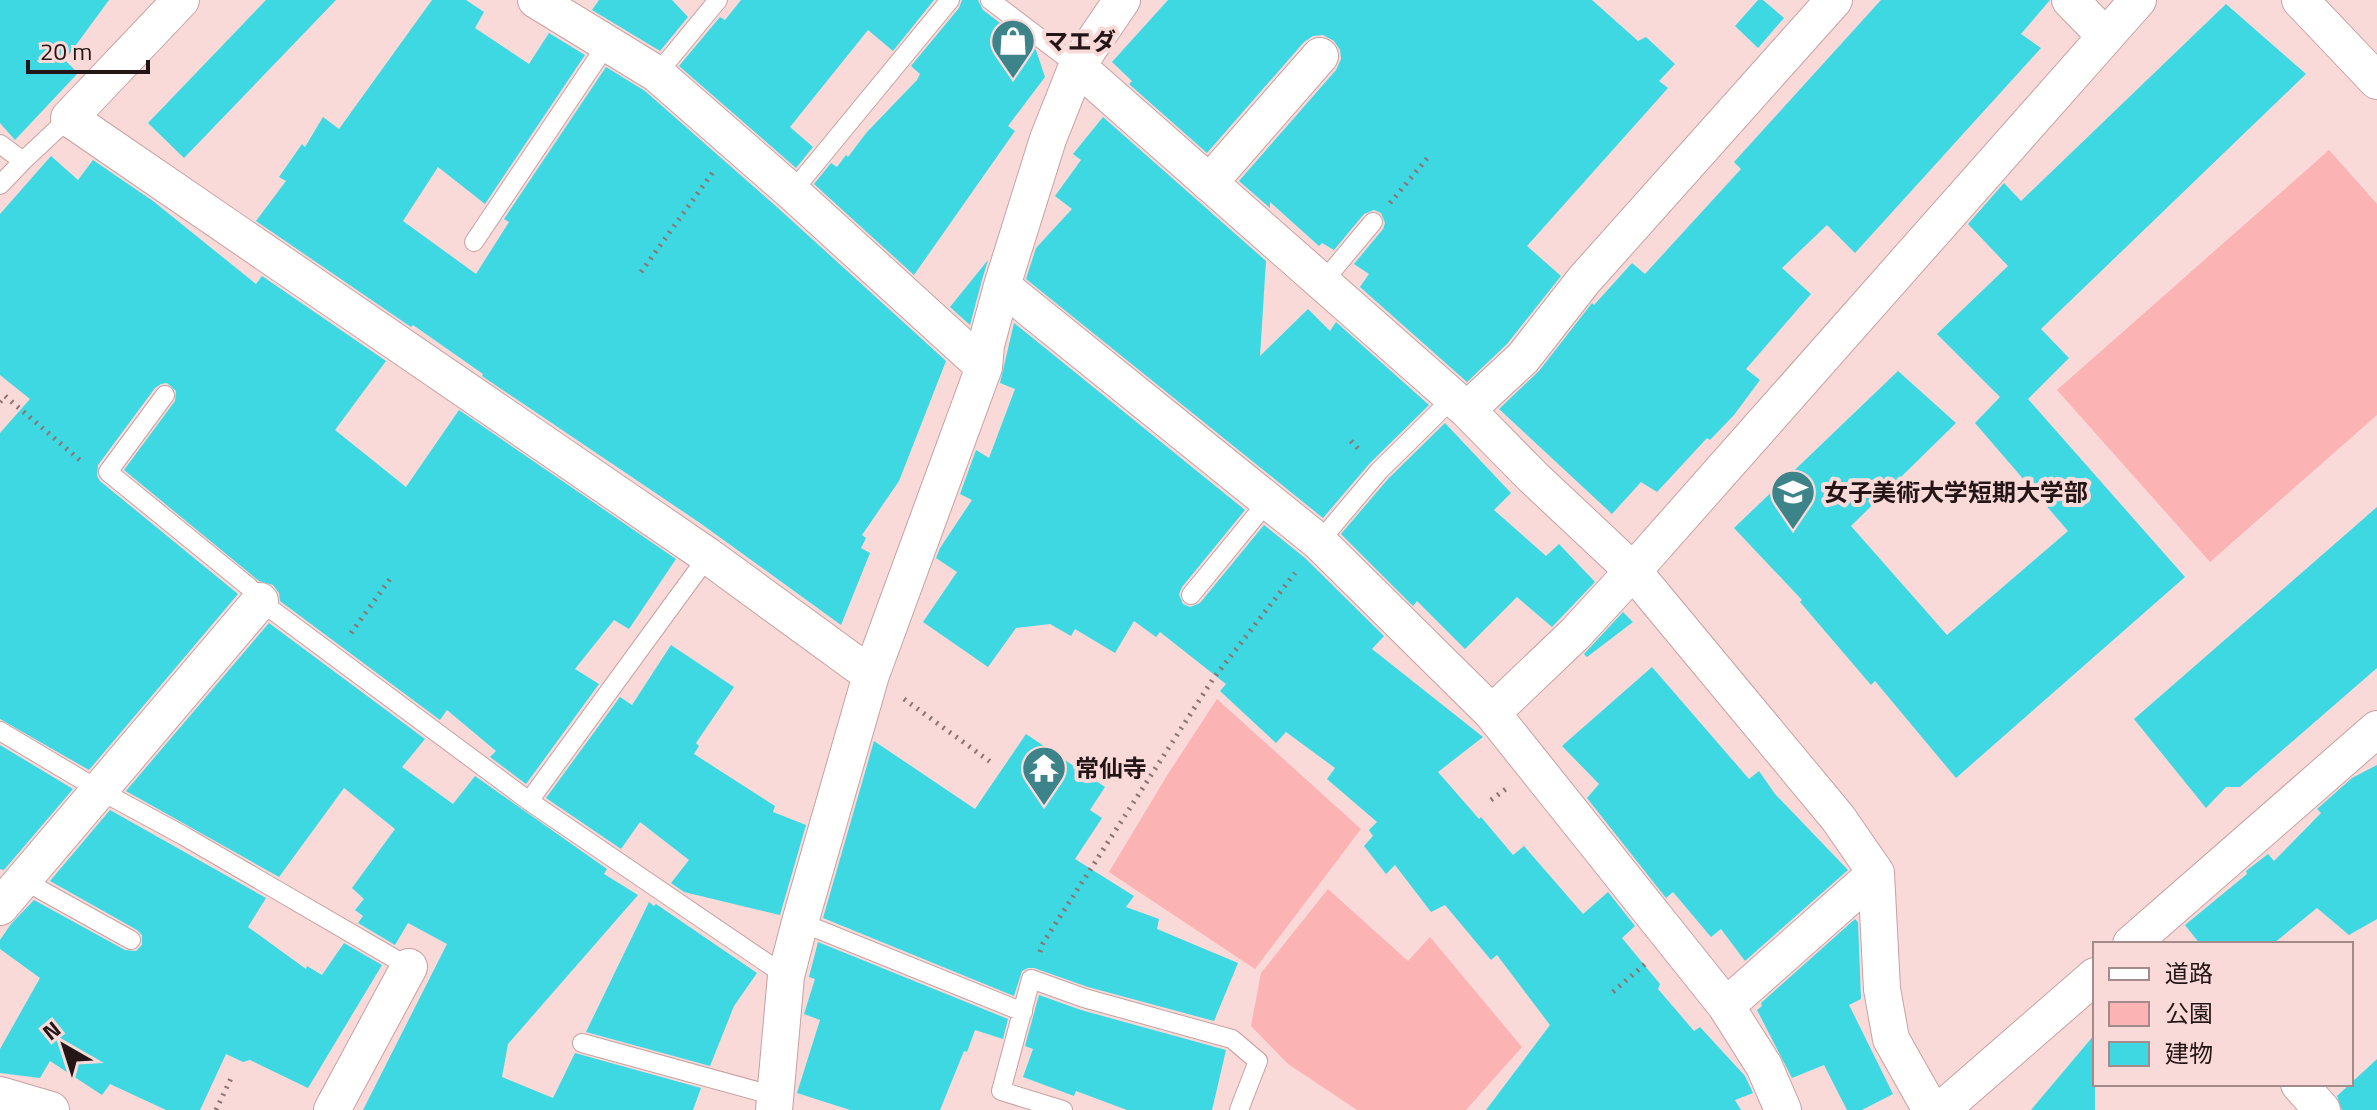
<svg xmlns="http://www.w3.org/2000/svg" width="2377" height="1110" viewBox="0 0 2377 1110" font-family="'Titillium Web','Noto Sans JP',sans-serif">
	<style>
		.green { fill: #fbb3b4 }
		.building { fill: #3dd8e1 }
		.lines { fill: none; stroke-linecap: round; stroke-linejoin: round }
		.service-casing { stroke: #c7a1a1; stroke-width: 20 }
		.minor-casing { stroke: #c7a1a1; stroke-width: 38 }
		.path { stroke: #8b7474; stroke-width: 5; stroke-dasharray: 2 6; stroke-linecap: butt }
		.service { stroke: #fff; stroke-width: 18 }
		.minor { stroke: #fff; stroke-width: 36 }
		.labels { text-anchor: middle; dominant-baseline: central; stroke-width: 8; stroke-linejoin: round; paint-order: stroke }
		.poi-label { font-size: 24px; font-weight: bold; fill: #241616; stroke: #fad9d9; text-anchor: start }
	</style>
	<rect width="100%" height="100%" fill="#fad9d9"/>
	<path class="green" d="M2329 150 2377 204V415L2210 562 2057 390Z
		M1217 699 1361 829 1255 969 1109 872 1168 774Z
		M1328 889 1408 961 1430 937 1522 1047 1466 1110H1357L1288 1064 1251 1026 1261 973Z"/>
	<path class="building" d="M0 0H109L65 60 78 73 15 140 0 123Z
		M266 0H336L184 158 148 123Z
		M432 0H466L484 12 475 28 529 64 549 33 585 55 485 204 438 167 403 221 476 274 509 222 504 219 606 67 645 91 778 208 946 361 899 481 862 535 866 538 861 548 870 553 841 625 700 523 482 376 483 374 413 325 411 327 256 221 286 181 279 177 302 144 305 147 323 117 339 129Z
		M599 0H672L688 17 660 51 592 10Z
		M741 0H934L893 51 868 30 790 127 813 147 796 168 679 66 720 17 725 20Z
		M962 0H978L983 10 1036 50 1045 77 1008 126 1015 131 914 275 814 184 831 163 837 167 846 155 848 157 867 132 917 80 920 74 911 66 959 8Z
		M1168 0H1592L1638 41 1646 37 1675 64 1659 81 1668 88 1527 246 1561 276 1507 344 1467 382 1360 287 1369 274 1354 264 1383 229 1385 223 1381 213 1374 210 1364 214 1334 250 1322 243 1319 246 1270 202V208L1239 181 1336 70 1341 59 1340 50 1334 41 1323 35 1313 36 1304 42 1207 153 1129 84 1132 81 1112 62Z
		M1758 0H1763L1784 18 1758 48 1735 26Z
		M1881 0H2050L2021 34 2041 48 1855 253 1827 225 1782 268 1811 294 1746 369 1760 380 1734 415 1710 440 1707 438 1657 492 1641 482 1612 514 1499 409 1539 371 1592 303 1594 305 1632 263 1645 274 1741 169 1734 162Z
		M2226 4 2306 74 2041 329 2069 358 2028 399 2185 577 1956 778 1875 681 1871 685 1800 602 1802 600 1734 528 1898 371 1956 423 1851 526 1947 635 2068 531 1975 423 2000 397 1937 334 2008 266 1968 224 2004 183 2021 201Z
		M1103 117 1266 261 1260 356 1308 309 1330 331 1336 322 1429 405 1370 463 1323 518 1026 279 1036 248 1072 209 1055 196 1081 160 1073 154Z
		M51 156 78 180 93 160 153 201 256 284 262 276 386 361 335 430 406 487 459 410 676 559 629 629 614 620 575 669 599 684 526 784 490 757 496 751 447 710 440 720 280 601 279 593 273 585 259 581 124 470 175 401 176 391 167 383 161 384 155 388 98 465 97 476 100 481 238 594 89 770 0 719V433L30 399 0 375V214Z
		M988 260 982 280 970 325 950 307Z
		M1014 323 1245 510 1182 587 1179 594 1183 604 1190 607 1200 603 1264 525 1305 558 1384 636 1372 649 1483 737 1438 772 1479 819 1481 817 1513 855 1524 846 1583 914 1608 892 1635 926 1622 938 1660 984 1658 989 1694 1031 1700 1027 1745 1076 1753 1093 1735 1100 1741 1110H1486L1550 1025 1497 955 1491 960 1445 905 1431 912 1395 865 1386 874 1364 846 1373 836 1369 830 1377 822 1327 779 1335 768 1286 732 1276 743 1220 691 1226 684 1160 632 1156 637 1134 621 1115 653 1075 629 1071 636 1050 624 1016 628 988 667 923 622 957 572 936 558 940 548 972 500 960 494 976 450 989 458 1015 389 1000 383Z
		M1445 423 1511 493 1494 510 1546 556 1559 544 1595 582 1552 627 1517 597 1465 649 1417 601 1413 606 1341 534 1388 479Z
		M2377 507V668L2240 787H2226L2206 808 2134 719Z
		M1623 612 1633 622 1587 657 1584 654Z
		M269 623 425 739 402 767 453 804 475 776 607 869 604 874 638 895 508 1044 502 1077 553 1098 575 1053 701 1088 693 1110H363L447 944 408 923 395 945 358 923 363 916 355 910 364 899 352 888 395 829 344 788 279 877 126 791Z
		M671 645 734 687 696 743 699 746 694 754 775 806 773 812 806 825 780 915 684 892 671 883 689 860 640 822 621 849 546 798 620 697 632 705Z
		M1652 667 1749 779 1759 771 1775 794 1848 870 1745 961 1721 929 1711 937 1673 892 1666 898 1587 798 1599 784 1562 746Z
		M1026 734 1105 787 1090 810 1102 818 1075 859 1134 896 1126 907 1159 919 1157 929 1238 963 1214 1021 1088 987 1034 968H1028L1022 971 1014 996 823 918 874 741 975 809Z
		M0 745 73 789 4 870 0 869Z
		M2377 765V919L2349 935 2317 908 2273 944H2200L2185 925 2247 874 2246 871 2268 854 2274 861 2321 813 2317 809 2352 778Z
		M110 810 266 898 248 927 306 969 307 966 322 975 344 943 382 965 308 1088 250 1060 243 1062 226 1054 200 1110H166L110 1084 102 1095 50 1061 40 1078 0 1073V1049L40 978 0 949V940L11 924 34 900 125 950 136 951 142 945V935L137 930 50 881Z
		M649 902 654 906 656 904 757 973 734 1006 710 1066 586 1032Z
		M1855 919 1858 922 1861 999 1849 1005 1893 1094 1862 1110H1847L1824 1065 1792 1078 1757 1010 1762 1006 1761 1003Z
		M818 942 1008 1019 1003 1039 975 1030 967 1052 964 1051 940 1110H850L797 1093 820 1020 804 1014 815 979 809 977Z
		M1039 995 1081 1010 1226 1050 1212 1110H1127L1076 1091 1074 1096 1023 1077 1033 1049 1025 1046Z
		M2095 1034V1110H2031Z
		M2377 1059V1110H2342L2337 1096Z"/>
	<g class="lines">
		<g class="service-casing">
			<path id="service" d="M990 0 1077 66
				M657 74 718 0
				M0 144 23 161 69 118
				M0 185 23 161
				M792 192 950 0
				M474 242 607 44
				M1322 283 1373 222
				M165 395 108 472 249 587 260 601 529 801 786 976
				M1319 542 1379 471 1453 398
				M1191 595 1268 501
				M0 731 99 790 184 836 409 967
				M529 801 708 556
				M23 880 131 940
				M800 922 1023 1012
				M582 1043 775 1096
				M1063 1110 1001 1091 1031 979 1084 998 1232 1039 1258 1061 1239 1110"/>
		</g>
		<g class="minor-casing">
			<path id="minor" d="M181 0 69 118 708 556 871 675
				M536 0 657 74 792 192 984 367
				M2070 0 2105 36
				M2300 0 2377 81
				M1077 66 1467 410 1533 477 1633 571 1838 818 1876 873 1882 989 1891 1039 1931 1110
				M1209 183 1320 56
				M1002 286 1319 542 1492 713 1726 1006 1764 1066 1783 1110
				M1467 410 1523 358 1584 280 1834 0
				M1492 713 1575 634 1633 571 2138 0
				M0 907 260 601
				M2131 944 2377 729
				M1726 1006 1876 873
				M2299 1084 2322 1110
				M0 1095 51 1110
				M332 1110 409 967
				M774 1110 786 976 800 922 871 675 984 367 986 345 1002 286 1048 139 1077 66 1122 0
				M1941 1110 2095 976"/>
		</g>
		<path class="path" d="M1390 203 1429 156
			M641 272 713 172
			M0 402 5 396 82 462
			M1351 441 1361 452
			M351 633 390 579
			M904 699 992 763
			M1491 800 1506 789
			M1040 952 1043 943 1213 679 1295 573
			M1613 992 1645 964
			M216 1110 233 1074"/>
		<use href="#service" class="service"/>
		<use href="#minor" class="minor"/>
	</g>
	<defs>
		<g id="shop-pin" transform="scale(2.3)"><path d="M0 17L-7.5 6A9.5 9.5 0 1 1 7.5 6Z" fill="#3c8489" stroke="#fad9d9"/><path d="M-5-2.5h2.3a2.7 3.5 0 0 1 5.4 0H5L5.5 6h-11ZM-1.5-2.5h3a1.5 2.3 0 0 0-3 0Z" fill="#fff"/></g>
		<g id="university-pin" transform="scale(2.3)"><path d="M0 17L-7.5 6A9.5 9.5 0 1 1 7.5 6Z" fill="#3c8489" stroke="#fad9d9"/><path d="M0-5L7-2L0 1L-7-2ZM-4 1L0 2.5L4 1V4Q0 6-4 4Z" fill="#fff"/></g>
		<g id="temple-pin" transform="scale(2.3)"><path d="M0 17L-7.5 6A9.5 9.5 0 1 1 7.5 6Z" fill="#3c8489" stroke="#fad9d9"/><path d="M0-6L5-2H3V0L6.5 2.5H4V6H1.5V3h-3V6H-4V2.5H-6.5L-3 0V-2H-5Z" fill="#fff"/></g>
	</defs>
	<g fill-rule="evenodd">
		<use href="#shop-pin" x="1013" y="41"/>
		<use href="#university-pin" x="1793" y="492"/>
		<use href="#temple-pin" x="1044" y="768"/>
	</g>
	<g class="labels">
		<g class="poi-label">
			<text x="1044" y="41">マエダ</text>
			<text x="1824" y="492">女子美術大学短期大学部</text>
			<text x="1075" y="768">常仙寺</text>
		</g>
	</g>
	<rect x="2093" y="942" width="260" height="144" fill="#fad9d9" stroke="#a48b8b" stroke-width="2"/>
	<rect x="2109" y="968" width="40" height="12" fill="#ffffff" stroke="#a48b8b" stroke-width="2"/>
	<text x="2165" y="982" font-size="24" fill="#241616">道路</text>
	<rect x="2109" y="1002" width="40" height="24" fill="#fbb3b4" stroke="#a48b8b" stroke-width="2"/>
	<text x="2165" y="1022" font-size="24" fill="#241616">公園</text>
	<rect x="2109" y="1042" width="40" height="24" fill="#3dd8e1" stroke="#a48b8b" stroke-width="2"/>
	<text x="2165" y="1062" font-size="24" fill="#241616">建物</text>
	<g transform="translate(64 1046) rotate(321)" stroke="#fad9d9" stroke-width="6" paint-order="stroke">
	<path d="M0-6L14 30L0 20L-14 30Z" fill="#241616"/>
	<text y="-12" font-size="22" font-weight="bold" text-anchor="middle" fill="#241616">N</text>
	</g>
	<path d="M28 60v12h120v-12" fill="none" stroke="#241616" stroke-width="4"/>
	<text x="40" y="60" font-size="24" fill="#241616" stroke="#fad9d9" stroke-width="6" paint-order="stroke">20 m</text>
</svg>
